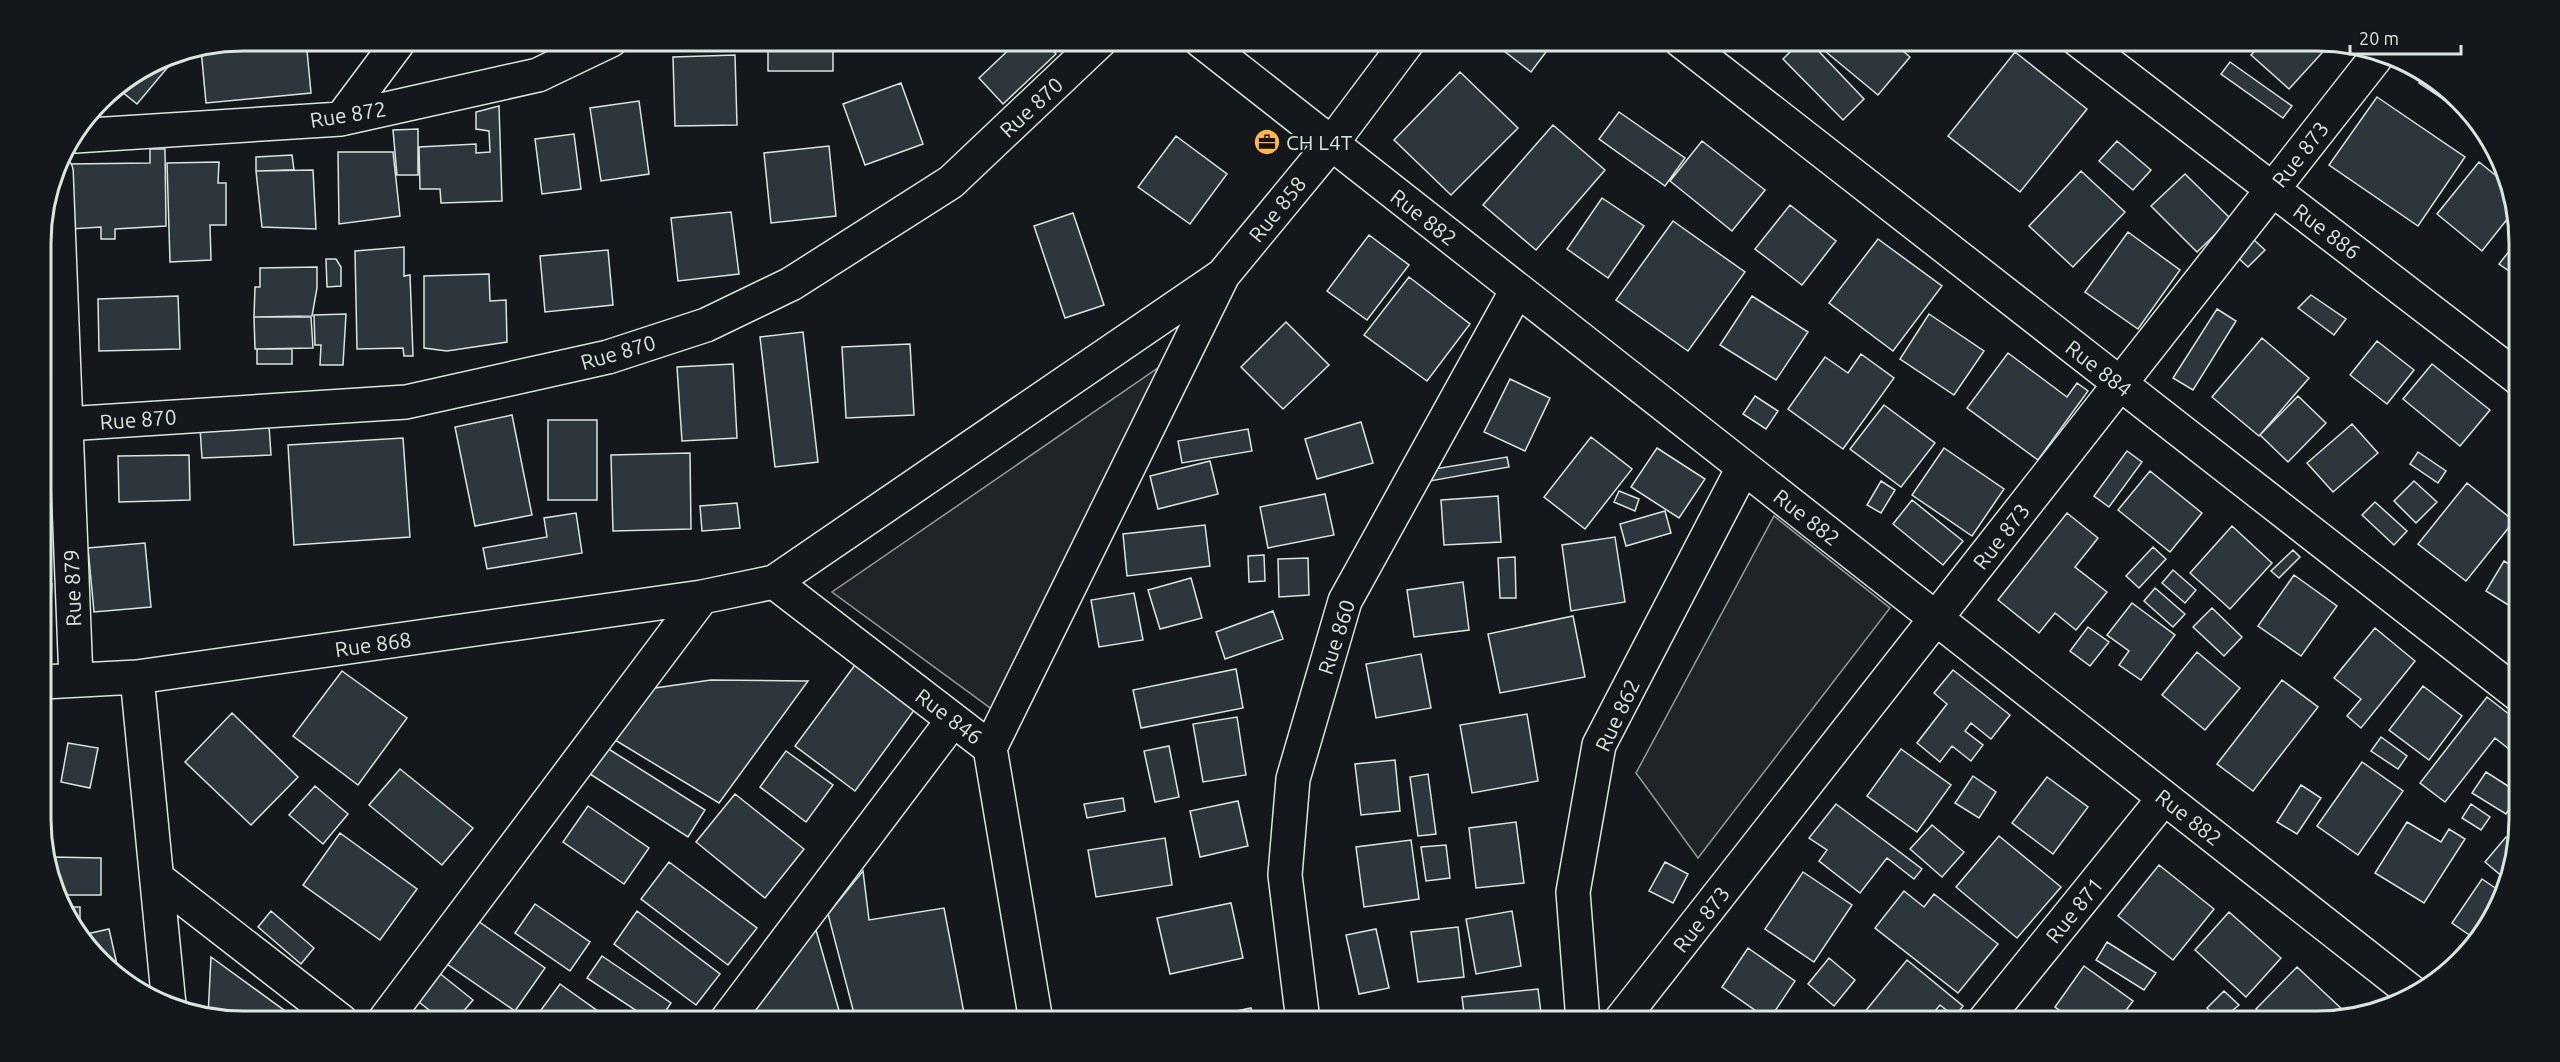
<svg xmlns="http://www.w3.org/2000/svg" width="2560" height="1062" viewBox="0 0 2560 1062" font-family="Ubuntu,sans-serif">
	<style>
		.green { fill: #202428; stroke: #939e99; stroke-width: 1.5 }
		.building { fill: #2c363c; stroke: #d8e6dc; stroke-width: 1.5 }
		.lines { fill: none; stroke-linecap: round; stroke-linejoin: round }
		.minor-casing { stroke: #d8e6dc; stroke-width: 36 }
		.minor { stroke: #14181c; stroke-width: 33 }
		.labels { text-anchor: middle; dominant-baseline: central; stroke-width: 4.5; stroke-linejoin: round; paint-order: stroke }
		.street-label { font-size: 21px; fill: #d8e6dc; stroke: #14181c }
		.poi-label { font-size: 21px; fill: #d8e6dc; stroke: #14181c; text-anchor: start }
		.rim { fill: none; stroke: #d8e6dc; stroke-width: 3 }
	</style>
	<rect width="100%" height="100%" fill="#14181c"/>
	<path class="green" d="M1187 348 1004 718 832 592Z
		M1774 516 1890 608 1698 858 1636 773Z"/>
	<path class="building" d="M243 40H306L311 93 206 103 201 49Z
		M768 40H833V71H768Z
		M1019 40H1044L1056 54 1003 104 979 78Z
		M1490 40H1555L1531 72Z
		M1802 40H1808L1864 99 1843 120 1783 59Z
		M1826 40H1890L1910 57 1878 95 1820 47Z
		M2265 40H2317L2331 43 2289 89 2251 55Z
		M2015 52 2087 109 2020 192 1948 136Z
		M735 55 737 125 675 126 673 57Z
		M166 56 173 61 137 104 116 87Z
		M2230 62 2292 106 2283 118 2221 74Z
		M1460 72 1518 128 1451 195 1394 140Z
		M2422 78 2449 96 2446 101 2419 83Z
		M901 83 923 144 865 165 843 104Z
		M2377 97 2465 157 2418 226 2329 165Z
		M639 101 649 174 601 181 590 108Z
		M499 106 502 201 441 203 440 189H420L419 147 476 144V153L490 152 489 131 476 129V112Z
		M1619 112 1685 158 1665 186 1599 139Z
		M1553 125 1605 170 1536 250 1483 205Z
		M418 129V175H397L393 130Z
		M574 134 581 189 542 194 535 139Z
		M1176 136 1227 174 1190 224 1138 187Z
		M1702 141 1765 190 1732 231 1670 181Z
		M2117 141 2151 170 2133 190 2099 161Z
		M829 146 836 216 771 223 764 153Z
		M150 149H165L166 226 115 229V239H101V227L70 229 68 164 150 163Z
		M338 152H393L400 216 339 224Z
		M292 155 294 170 256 171V157Z
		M219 162 218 183H226V225H210L211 260 170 262 167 163Z
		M2479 162 2510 187 2516 208 2482 251 2437 214Z
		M313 170 316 229 262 227 256 171Z
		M2081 171 2125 212 2073 267 2029 226Z
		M2185 174 2231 219 2197 252 2151 206Z
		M1602 198 1644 226 1608 278 1567 249Z
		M1790 205 1836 241 1802 285 1755 249Z
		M731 212 739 274 678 281 671 218Z
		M1073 213 1104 305 1065 318 1034 226Z
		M1673 221 1745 272 1688 351 1616 300Z
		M2128 232 2180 270 2138 329 2085 292Z
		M1369 235 1409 265 1367 320 1327 291Z
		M1878 239 1942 286 1893 351 1829 303Z
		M2253 239 2265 250 2248 267 2236 256Z
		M2518 240V277L2499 264Z
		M404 247V276L410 275 413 356H404L403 348 357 349 355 251Z
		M608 250 613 305 545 312 540 256Z
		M326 259H336L341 267V286L327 287Z
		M317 267V288L312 316 254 317 255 287H260V268Z
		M489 274 490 301 506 300 507 342 447 351 424 348V276Z
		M1409 277 1470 324 1427 381 1364 335Z
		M2311 295 2346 319 2334 335 2298 308Z
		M178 296 180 349 99 351 98 299Z
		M1752 296 1808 332 1776 380 1720 345Z
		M2217 309 2236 321 2193 390 2173 378Z
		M346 314 343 365H320L321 345H315L314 315Z
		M1929 314 1984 351 1954 395 1900 359Z
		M254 317H311L313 348 255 349Z
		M1286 322 1329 365 1283 409 1241 367Z
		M803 332 818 462 775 467 760 337Z
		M2262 338 2309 378 2259 436 2212 397Z
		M2377 341 2414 370 2387 404 2350 375Z
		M910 344 914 415 846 418 842 347Z
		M257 349H292V364H257Z
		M2008 353 2067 397 2077 383 2088 391 2038 460 1967 408Z
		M1861 354 1894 378 1843 449 1788 409 1825 357 1848 373Z
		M733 364 737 438 682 441 677 367Z
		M2432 364 2490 410 2460 446 2403 399Z
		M1510 379 1550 398 1525 451 1484 432Z
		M1755 396 1778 411 1766 429 1743 414Z
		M2298 396 2326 423 2288 462 2260 435Z
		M1884 405 1935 443 1901 487 1850 449Z
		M512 415 532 515 475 526 455 427Z
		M548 420H597V500H548Z
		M1361 422 1373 463 1317 479 1305 439Z
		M2352 424 2378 453 2333 492 2307 463Z
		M269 426 271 455 202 458 200 428Z
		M1248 429 1252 451 1182 463 1178 441Z
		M1591 437 1632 469 1585 529 1544 497Z
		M403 438 410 537 294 545 288 445Z
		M1657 448 1705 479 1679 518 1631 487Z
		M1944 448 2004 489 1972 536 1912 495Z
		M2127 451 2142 462 2109 507 2094 496Z
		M2418 452 2446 471 2438 483 2410 464Z
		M690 453 691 529 613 531 611 455Z
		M189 455 190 500 119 502 118 456Z
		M1507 457 1509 467 1430 481 1428 470Z
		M1210 461 1218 494 1158 509 1150 476Z
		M2150 471 2202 513 2170 552 2118 510Z
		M1881 481 1895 490 1881 513 1867 505Z
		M2414 481 2437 502 2416 523 2394 501Z
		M2467 483 2514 521 2466 581 2418 544Z
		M1619 491 1639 499 1635 511 1614 502Z
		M1325 494 1334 535 1268 548 1260 507Z
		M1498 496 1501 542 1444 545 1441 500Z
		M1912 500 1963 541 1943 565 1893 524Z
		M2375 502 2407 531 2394 545 2362 515Z
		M737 503 740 528 702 531 700 506Z
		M1665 511 1671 533 1626 546 1620 524Z
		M576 513 582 553 487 569 483 548 547 537 544 518Z
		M2067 513 2098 538 2075 567 2107 592 2076 630 2055 613 2039 633 1998 600Z
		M1205 525 1210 566 1127 576 1123 534Z
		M2232 526 2272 563 2230 609 2190 573Z
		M1615 537 1625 602 1571 611 1562 545Z
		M145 543 151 607 94 612 88 548Z
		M2153 547 2166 559 2139 588 2126 576Z
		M2293 550 2300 557 2279 578 2271 571Z
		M1264 555 1265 581 1249 582 1248 556Z
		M1515 557 1516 598H1500L1498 558Z
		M1308 558 1309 595 1279 597 1278 559Z
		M2504 561 2519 570V599L2513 608 2486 591Z
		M2173 570 2196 590 2185 603 2162 583Z
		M2294 575 2337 606 2301 656 2258 626Z
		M1191 578 1202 618 1160 629 1148 590Z
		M1463 582 1469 630 1414 637 1407 590Z
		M43 583 52 584 50 620H43Z
		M2155 588 2185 614 2173 627 2144 601Z
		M1134 593 1143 640 1099 647 1091 600Z
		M2132 603 2175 635 2141 680 2119 665 2129 651 2107 635Z
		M2212 608 2242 637 2224 656 2193 627Z
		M1273 611 1283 639 1225 659 1216 632Z
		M1573 616 1585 677 1500 693 1488 634Z
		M2088 627 2109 642 2090 666 2070 651Z
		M2375 628 2415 661 2361 728 2347 716 2361 699 2334 678Z
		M2197 652 2240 688 2205 730 2162 695Z
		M1421 654 1431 708 1376 718 1366 664Z
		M855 665 915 709 855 791 795 746Z
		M1236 669 1243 708 1141 728 1133 690Z
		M1953 670 2010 715 1991 739 1971 723 1965 731 1983 745 1971 761 1952 746 1940 762 1917 743 1947 704 1934 693Z
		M342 671 407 718 358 785 293 736Z
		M711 680 808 681 719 803 610 737 648 689Z
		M2282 680 2318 707 2253 791 2217 764Z
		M2423 686 2462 716 2429 760 2389 730Z
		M2487 697 2519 722V757L2495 738 2445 802 2420 783Z
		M232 713 298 777 251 825 185 762Z
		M1527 714 1538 781 1472 793 1460 725Z
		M1237 717 1246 775 1203 782 1193 724Z
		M2381 737 2407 756 2398 769 2371 751Z
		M68 743 98 748 90 788 61 782Z
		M1169 746 1179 797 1155 802 1144 751Z
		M607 748 705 810 688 837 590 774Z
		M1901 749 1951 785 1917 832 1867 796Z
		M786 751 833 785 806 822 760 787Z
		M1395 760 1400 811 1361 815 1355 764Z
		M2362 762 2403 791 2358 855 2317 826Z
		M400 769 473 828 442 865 369 805Z
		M2486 772 2519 793 2506 814 2472 793Z
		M1428 774 1436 834 1418 836 1410 777Z
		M1973 776 1996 792 1979 818 1955 803Z
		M2047 777 2088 807 2053 854 2012 823Z
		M2301 785 2321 798 2297 834 2277 822Z
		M315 786 348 814 323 844 289 815Z
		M735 794 804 849 765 898 696 842Z
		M1123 798 1125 811 1087 818 1084 804Z
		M1238 801 1248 846 1200 857 1190 811Z
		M1836 804 1922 869 1914 879 1887 858 1860 893 1819 861 1827 850 1809 838Z
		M2471 804 2490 817 2481 830 2462 818Z
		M588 806 649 848 624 884 563 842Z
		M1516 822 1524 883 1476 888 1469 828Z
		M2407 822 2441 842 2449 829 2465 839 2424 903 2375 873Z
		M1932 825 1964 852 1942 877 1910 849Z
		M340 833 417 889 380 940 303 885Z
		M1999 836 2061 887 2017 938 1956 887Z
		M2506 837 2515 845 2509 882 2485 862Z
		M1165 838 1172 885 1096 897 1088 850Z
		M1411 840 1419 899 1364 907 1356 847Z
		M1446 845 1450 878 1426 881 1421 847Z
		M52 857 101 858V895H62L52 874Z
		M669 862 757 928 728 965 641 899Z
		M1665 862 1688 874 1673 903 1649 891Z
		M2159 865 2214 909 2173 960 2118 916Z
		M863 871 869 920 944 908 964 1013 923 1021H856L828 914Z
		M1803 872 1852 905 1814 962 1765 929Z
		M2482 879 2504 894 2478 941 2452 923Z
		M1904 891 1924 907 1934 894 1998 944 1958 993 1875 928Z
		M1231 903 1243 958 1170 974 1157 918Z
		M535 904 590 942 570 971 515 933Z
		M68 907H80V931Z
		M271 911 314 948 301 964 258 927Z
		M637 911 720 974 696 1005 614 944Z
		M1512 911 1521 966 1476 974 1466 919Z
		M2229 912 2281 958 2246 997 2195 950Z
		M478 921 545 968 515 1011 447 964Z
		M814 923 842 1021H737Z
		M1458 927 1464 977 1418 982 1411 932Z
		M109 929 118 969 116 970 91 952 82 935Z
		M1376 929 1389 988 1359 994 1346 935Z
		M2107 942 2156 973 2144 990 2096 960Z
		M1748 948 1795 981 1769 1020 1722 987Z
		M602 956 671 1003 659 1021H652L587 978Z
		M211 957 299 1021 243 1022 208 1016Z
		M1829 958 1855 980 1834 1006 1808 984Z
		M1907 960 1963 1006 1955 1017 1940 1005 1927 1021H1862L1859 1019Z
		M2084 966 2133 1001 2118 1021H2075L2055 1007Z
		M2297 967 2344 1011 2336 1020 2269 1021 2256 1009Z
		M433 968 473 1000 455 1021H443L410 995Z
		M560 984 612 1021H533Z
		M1538 989 1542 1021H1465L1462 997Z
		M2224 991 2239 1005 2220 1021 2207 1008Z
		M1251 1008 1254 1021H1190Z
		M1128 1014 1129 1021H1096V1018Z"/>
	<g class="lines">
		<g class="minor-casing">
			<path id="minor" d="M1200 40 2414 994
				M1680 40 2519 695
				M2078 40 2518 378
				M341 119 400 40
				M75 136 341 119 538 75 611 40
				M56 172 76 680
				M42 423 66 424 406 402 608 357 706 325 791 284 951 182 1101 40
				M774 582 990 748 1036 1021
				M137 677 169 1005
				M43 682 137 677 702 597 774 582 1223 275
				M990 748 1223 275 1331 144 1409 40
				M157 878 341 1021
				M384 1021 702 597
				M726 1021 953 720
				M1303 1021 1285 875 1293 779 1345 601 1517 290
				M1583 1021 1573 892 1599 745 1743 468
				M1620 1021 2381 51
				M1984 1021 2164 798"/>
		</g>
		<use href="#minor" class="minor"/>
	</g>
	<defs>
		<g id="office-disc" transform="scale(1.35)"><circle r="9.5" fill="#ffb74d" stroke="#14181c"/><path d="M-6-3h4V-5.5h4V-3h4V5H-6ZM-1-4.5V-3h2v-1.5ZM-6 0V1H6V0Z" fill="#111"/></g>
	</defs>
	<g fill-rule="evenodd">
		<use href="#office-disc" x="1267" y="142"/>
	</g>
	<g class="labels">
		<g class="street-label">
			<text transform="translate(1031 107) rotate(-43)">Rue 870</text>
			<text transform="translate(348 114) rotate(-9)">Rue 872</text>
			<text transform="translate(2300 154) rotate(-52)">Rue 873</text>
			<text transform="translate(1277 209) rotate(-51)">Rue 858</text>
			<text transform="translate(1424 217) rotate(38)">Rue 882</text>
			<text transform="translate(2327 231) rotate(37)">Rue 886</text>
			<text transform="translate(618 352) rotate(-16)">Rue 870</text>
			<text transform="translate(2099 368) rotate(38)">Rue 884</text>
			<text transform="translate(138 419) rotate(-4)">Rue 870</text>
			<text transform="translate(1807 517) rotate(38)">Rue 882</text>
			<text transform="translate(2001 536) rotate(-52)">Rue 873</text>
			<text transform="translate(72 588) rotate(-92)">Rue 879</text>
			<text transform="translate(1336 637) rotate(-72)">Rue 860</text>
			<text transform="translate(373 644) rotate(-8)">Rue 868</text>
			<text transform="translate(1617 715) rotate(-65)">Rue 862</text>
			<text transform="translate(949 716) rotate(37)">Rue 846</text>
			<text transform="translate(2189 817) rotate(38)">Rue 882</text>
			<text transform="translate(2074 910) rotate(-51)">Rue 871</text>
			<text transform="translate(1701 919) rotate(-52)">Rue 873</text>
		</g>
		<g class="poi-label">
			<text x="1286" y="142">CH L4T</text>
		</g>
	</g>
	<path d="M0 0H2560V1062H0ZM243 51H2317A192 192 0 0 1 2509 243V819A192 192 0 0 1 2317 1011H243A192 192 0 0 1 51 819V243A192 192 0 0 1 243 51Z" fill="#14181c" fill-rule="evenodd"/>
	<path class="rim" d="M243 51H2317A192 192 0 0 1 2509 243V819A192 192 0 0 1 2317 1011H243A192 192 0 0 1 51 819V243A192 192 0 0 1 243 51Z"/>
	<path d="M2350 45v9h111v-9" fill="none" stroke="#d8e6dc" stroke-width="3"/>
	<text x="2359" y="45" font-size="18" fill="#d8e6dc" stroke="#14181c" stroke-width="4.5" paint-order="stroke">20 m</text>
</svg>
